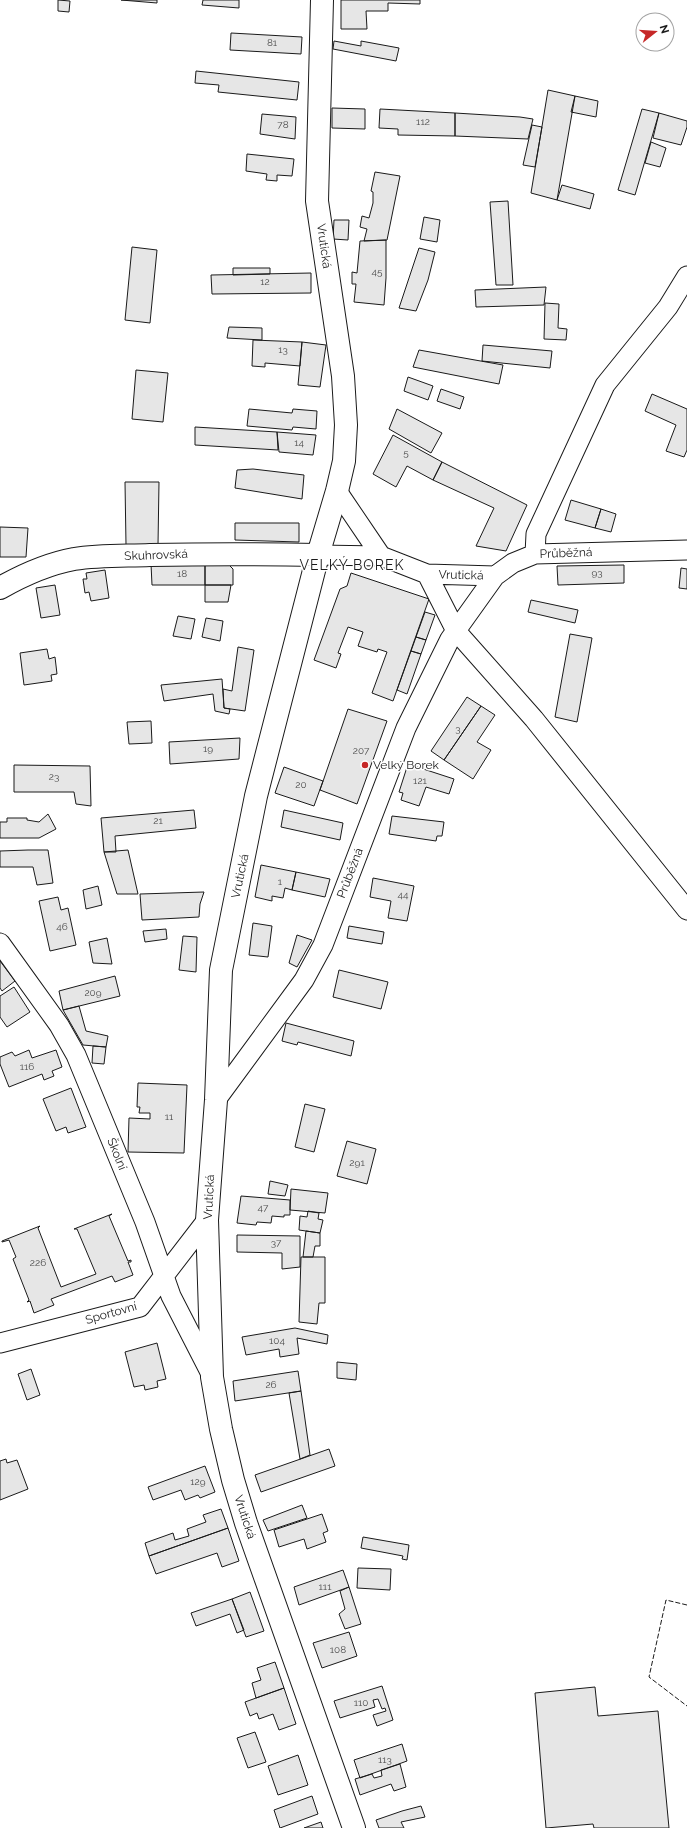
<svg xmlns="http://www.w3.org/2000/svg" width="687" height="1828" viewBox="0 0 687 1828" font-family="Raleway,sans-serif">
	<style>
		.building { fill: #e6e6e6; stroke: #1a1a1a }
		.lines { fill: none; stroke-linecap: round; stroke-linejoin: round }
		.minor-casing { stroke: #1a1a1a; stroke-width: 21 }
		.tertiary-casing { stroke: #1a1a1a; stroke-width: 24 }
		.minor { stroke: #fff; stroke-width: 19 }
		.tertiary { stroke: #fff; stroke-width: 22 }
		.fence { stroke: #1a1a1a; stroke-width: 1; stroke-dasharray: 5 2; stroke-linecap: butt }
		.poi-dot { fill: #c62828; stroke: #fff; stroke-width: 1.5 }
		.labels { text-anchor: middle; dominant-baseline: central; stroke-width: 3; stroke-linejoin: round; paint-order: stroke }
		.number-label { font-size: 10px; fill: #4d4d4d }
		.street-label { font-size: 12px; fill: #1a1a1a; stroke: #fff }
		.poi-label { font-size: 12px; fill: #1a1a1a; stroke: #fff; text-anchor: start }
		.quarter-label { font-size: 14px; letter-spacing: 1px; fill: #1a1a1a; stroke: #fff }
	</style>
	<rect width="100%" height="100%" fill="#fff"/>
	<path class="building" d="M58 0 70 1 69 12 58 11Z
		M121 0H157V3Z
		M203 0H239V8L202 5Z
		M341 0H420V4L388 3V11H366L367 29H341Z
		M231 33 302 37 301 54 230 50Z
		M334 41 361 46V41L399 48 396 61 333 49Z
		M196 71 299 82 297 100 218 92 219 85 195 83Z
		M548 90 575 96 557 200 531 193Z
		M575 96 598 101 596 117 571 112Z
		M332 108 365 109V129L332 128Z
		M380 109 455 113V136L398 135V129L379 128Z
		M642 109 659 113 635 195 618 190Z
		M455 113 520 117 533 119 528 139 455 136Z
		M659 113 687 121V127L681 145 653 138Z
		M262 114 296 117 295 139 260 134Z
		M532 125 542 127 535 167 523 165Z
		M651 142 666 148 660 167 645 163Z
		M247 154 294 159 292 176 277 175V181L266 180 267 174 246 171Z
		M375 172 400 176 387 240 364 241 367 229 360 227 362 216 369 218 373 203V192L371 191Z
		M562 185 594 194 590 209 557 200Z
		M508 201 513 285H496L490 202Z
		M424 217 440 220 437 242 420 239Z
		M334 220H349L348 240 333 239Z
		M386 240V278L384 305 354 302 356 284H352V272L357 273 360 241Z
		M132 247 157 250 150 323 125 320Z
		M419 248 435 252 428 280 416 311 399 308Z
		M233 268H270V274L233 275Z
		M311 273V293L212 294 211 275Z
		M546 287 544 305 476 307 475 290Z
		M545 303 559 304 558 328 567 329 566 340 544 339Z
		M229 327 262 328V340L227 338Z
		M253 340 302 342 300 366 265 363V367L252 366Z
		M302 342 326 345 320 387 298 385Z
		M483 345 552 351 550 368 482 361Z
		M419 350 503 365 499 384 413 367Z
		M136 370 168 373 163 422 132 419Z
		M408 377 433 386 428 400 404 391Z
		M441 389 464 397 460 409 437 401Z
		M652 394 687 409V450L684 457 666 451 676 425 645 411Z
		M249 409 292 413 293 409 317 411 316 429 293 427 292 430 247 426Z
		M397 409 442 433 431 453 389 429Z
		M195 427 277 432 278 450 195 445Z
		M277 432 316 435 313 455 279 452Z
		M393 435 442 462 433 480 407 466 396 487 373 474Z
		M442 462 527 505 506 551 476 546 494 508 433 480Z
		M253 469 304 475 302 499 235 488 237 470Z
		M125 482H159L158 545H126Z
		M571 500 601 509 595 528 565 520Z
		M601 509 616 514 611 532 595 528Z
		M235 523H299V542L235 540Z
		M0 527 28 528 26 557H0Z
		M151 564H205V585H152Z
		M205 564H228L233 569V585H205Z
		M624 565V583L558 585 557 566Z
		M681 568 687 569V589L679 588Z
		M105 570 109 598 91 601 89 592 85 593 83 579H87L86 573Z
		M351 573 429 599 393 701 372 693 387 652 378 649 377 652 358 646 363 632 348 627 338 653 341 654 336 668 314 660 340 589 347 586Z
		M55 585 60 615 41 618 36 588Z
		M205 585H231L228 602H205Z
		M531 600 578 610 575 623 528 612Z
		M425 612 435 615 426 640 416 637Z
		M178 616 195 619 191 639 173 636Z
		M206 618 223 621 220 641 202 637Z
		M570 634 592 638 577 722 555 717Z
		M416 637 426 640 421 654 411 651Z
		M238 647 254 650 245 711 224 708 223 689 232 691Z
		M47 649 49 659 55 657 57 674 51 675 52 681 24 685 20 653Z
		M411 651 421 654 407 694 397 690Z
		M222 679 224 708 230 709 229 714 215 711 213 694 164 701 161 685Z
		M467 697 481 706 444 760 431 751Z
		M481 706 495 715 477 742 491 750 473 779 444 760Z
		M348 709 387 721 357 804 320 790Z
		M151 721 152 743 129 744 127 722Z
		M240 738 239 759 170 764 169 742Z
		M408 764 454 779 449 794 426 787 419 806 401 800 403 793 399 792Z
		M14 765 90 766 91 806 76 804 74 792H14Z
		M284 767 323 781 314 806 275 793Z
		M194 810 196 828 115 836 116 852H104L101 818Z
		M284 810 343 823 340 840 281 827Z
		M48 814 56 829 39 838H0V822H7V818H27V820L39 822Z
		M392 816 444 822 442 836H437L436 841 389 834Z
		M28 850H48L53 883 37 885 33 867H0V851Z
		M128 850 138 894H117L104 852Z
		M261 865 296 872 292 890 285 888 283 898 272 896V901L255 897Z
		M296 872 330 879 325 897 292 890Z
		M373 878 414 886 407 921 388 918 391 901 370 897Z
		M98 886 102 905 86 909 83 890Z
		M204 892 200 904 199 917 142 920 140 894Z
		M58 897 61 910 68 908 76 945 50 951 39 901Z
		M253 923 272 926 268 957 249 955Z
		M349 926 384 932 382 944 347 938Z
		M166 929 167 939 145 942 143 931Z
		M297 935 312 940 297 967 289 963Z
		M183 936 197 937 196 972 179 970Z
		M107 938 112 964 93 963 89 942Z
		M0 961 15 981 2 991 0 988Z
		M339 970 388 982 381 1009 333 997Z
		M115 976 120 996 63 1010 59 991Z
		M14 987 30 1012 7 1027 0 1017V996Z
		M79 1006 86 1031 108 1036 106 1047 83 1045 63 1010Z
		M286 1023 354 1041 351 1056 298 1042 297 1045 282 1041Z
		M93 1046 106 1047 104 1064 92 1063Z
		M29 1050 32 1058 56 1050 62 1067 52 1071 54 1076 44 1080 42 1074 9 1087 0 1064V1057L12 1052 15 1056Z
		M138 1083 187 1085 184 1153 128 1152 129 1118 150 1119V1113H139L140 1107H137Z
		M71 1088 86 1127 68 1133 66 1127 56 1131 43 1099Z
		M305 1104 325 1109 314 1152 295 1147Z
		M347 1141 376 1149 367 1184 337 1176Z
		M270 1181 288 1185 285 1196 268 1194Z
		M291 1189 328 1193 325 1213 290 1210Z
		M241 1196 290 1200V1215H284V1217L272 1216 271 1223 257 1222 256 1225 237 1223Z
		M308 1211 319 1213 318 1219 323 1220 320 1233 299 1230 300 1216 307 1217Z
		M112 1214 109 1216 128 1261 131 1260V1262H128L133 1275 115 1282 112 1276 51 1299 54 1305 34 1313 30 1301 27 1302 29 1300 13 1259 16 1257 9 1240 2 1242V1241L40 1226 38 1228 61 1287 96 1274 77 1229H74Z
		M306 1231 320 1233V1246H315L313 1257H303Z
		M237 1235 300 1236V1267L282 1269V1253L237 1252Z
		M301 1257H325V1303H319L317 1324 299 1322Z
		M295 1328 328 1335 327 1344 297 1338 299 1354 280 1357 279 1349 246 1355 242 1337Z
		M157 1343 166 1379 157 1381 158 1387 145 1390 144 1385 134 1387 125 1352Z
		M337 1362 357 1364 356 1380 337 1378Z
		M31 1369 40 1395 27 1400 18 1374Z
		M298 1371 301 1391 235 1401 233 1381Z
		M301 1391 310 1455 300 1459 289 1393Z
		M329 1449 335 1466 261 1492 255 1475Z
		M6 1459 7 1463 17 1460 28 1489 0 1500V1461Z
		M205 1466 215 1492 200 1498 198 1495 185 1500 181 1490 153 1500 148 1487Z
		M302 1505 307 1518 268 1531 263 1520Z
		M221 1509 228 1528 149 1556 145 1543 173 1533 175 1540 189 1536 187 1529 206 1522 203 1515Z
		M322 1514 328 1531 323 1533 326 1542 307 1549 304 1539 279 1547 274 1530Z
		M228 1528 239 1561 222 1567 217 1553 156 1574 149 1556Z
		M363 1537 409 1545 407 1560 402 1559 403 1556 361 1548Z
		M358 1568 391 1569 390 1590 357 1588Z
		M343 1570 349 1587 299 1605 294 1587Z
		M349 1587 361 1624 345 1629 339 1614 345 1609 340 1591Z
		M250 1592 264 1631 246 1637 232 1599Z
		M232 1599 244 1630 237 1633 230 1614 196 1626 191 1613Z
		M349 1632 357 1656 322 1668 313 1643Z
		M275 1662 284 1688 256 1698 252 1683 261 1680 257 1668Z
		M382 1686 393 1720 377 1726 373 1715 386 1711 385 1708 382 1709 378 1699 373 1700 375 1707 340 1718 334 1701Z
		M595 1687 598 1716 658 1711 669 1828H594L593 1824 546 1828 535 1693Z
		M284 1688 296 1724 279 1730 273 1714 259 1719 257 1713 250 1716 245 1702Z
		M255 1732 266 1762 248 1768 237 1738Z
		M402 1744 407 1761 360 1778 354 1760Z
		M298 1755 308 1785 278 1795 268 1766Z
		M400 1764 406 1787 394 1791 391 1784 360 1795 355 1779 372 1774 374 1778 382 1776 381 1770Z
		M312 1796 318 1814 280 1828 274 1810Z
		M421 1806 425 1817 401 1822 404 1828H379L376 1820 402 1811Z
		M321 1822 323 1828H304Z"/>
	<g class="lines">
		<g class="minor-casing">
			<path id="minor" d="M337 491 381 556
				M535 554 536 534 605 385 668 307 687 276
				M318 555 381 556 427 574 456 631 534 719 687 910
				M427 574 495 576
				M0 943 59 1025 76 1055 145 1222 171 1296 212 1376
				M216 1100 304 980 323 945 406 728 450 639 495 576 513 563 535 554 687 550
				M0 1343 140 1307 207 1220"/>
		</g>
		<g class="tertiary-casing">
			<path id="tertiary" d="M322 0 317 201 343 376 346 425 344 461 337 491 318 555 256 796 221 970 216 1100 207 1220 212 1377 221 1429 233 1480 246 1523 354 1828
				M0 588C23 575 47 564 74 559 99 555 124 556 150 555 206 554 262 554 318 555"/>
		</g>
		<use href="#minor" class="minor"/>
		<use href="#tertiary" class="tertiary"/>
		<path class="fence" d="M687 1605 666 1600 649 1677 687 1706"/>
	</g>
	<circle class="poi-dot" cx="365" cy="765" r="4"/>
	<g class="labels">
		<g class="number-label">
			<text x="272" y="42">81</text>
			<text x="423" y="121">112</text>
			<text x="283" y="124">78</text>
			<text x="377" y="271">45</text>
			<text x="265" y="281">12</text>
			<text x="283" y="349">13</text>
			<text x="299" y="442">14</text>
			<text x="406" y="452">5</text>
			<text x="597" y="572">93</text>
			<text x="182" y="573">18</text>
			<text x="458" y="728">3</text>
			<text x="208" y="748">19</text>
			<text x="361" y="750">207</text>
			<text x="54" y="776">23</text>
			<text x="420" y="780">121</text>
			<text x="301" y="784">20</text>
			<text x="158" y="820">21</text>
			<text x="280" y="881">1</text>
			<text x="403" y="894">44</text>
			<text x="62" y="926">46</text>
			<text x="93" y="992">209</text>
			<text x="27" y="1066">116</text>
			<text x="169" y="1116">11</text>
			<text x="357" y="1162">291</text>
			<text x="263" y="1207">47</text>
			<text x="276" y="1242">37</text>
			<text x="38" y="1262">226</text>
			<text x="277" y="1340">104</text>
			<text x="271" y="1384">26</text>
			<text x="198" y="1481">129</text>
			<text x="325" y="1586">111</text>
			<text x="338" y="1649">108</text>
			<text x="361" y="1702">110</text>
			<text x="385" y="1759">113</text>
		</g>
		<g class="street-label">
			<text transform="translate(324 246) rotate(82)">Vrutická</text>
			<text transform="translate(566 553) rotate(-2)">Průběžná</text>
			<text transform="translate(156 555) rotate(-2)">Skuhrovská</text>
			<text transform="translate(461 575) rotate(1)">Vrutická</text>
			<text transform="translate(350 873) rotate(-69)">Průběžná</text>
			<text transform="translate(240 876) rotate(-78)">Vrutická</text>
			<text transform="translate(117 1154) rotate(68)">Školní</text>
			<text transform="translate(209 1197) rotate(-87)">Vrutická</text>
			<text transform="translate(111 1313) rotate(-16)">Sportovní</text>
			<text transform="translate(245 1517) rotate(72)">Vrutická</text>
		</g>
		<g class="poi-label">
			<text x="373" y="765">Velký Borek</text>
		</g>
		<g class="quarter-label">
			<text x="352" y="565">VELKÝ BOREK</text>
		</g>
	</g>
	<g transform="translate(655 32) rotate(73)"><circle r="19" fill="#ffffff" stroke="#a3a3a3"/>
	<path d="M0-3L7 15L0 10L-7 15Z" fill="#c62828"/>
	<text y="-6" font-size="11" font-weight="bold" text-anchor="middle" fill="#1a1a1a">N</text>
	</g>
</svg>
